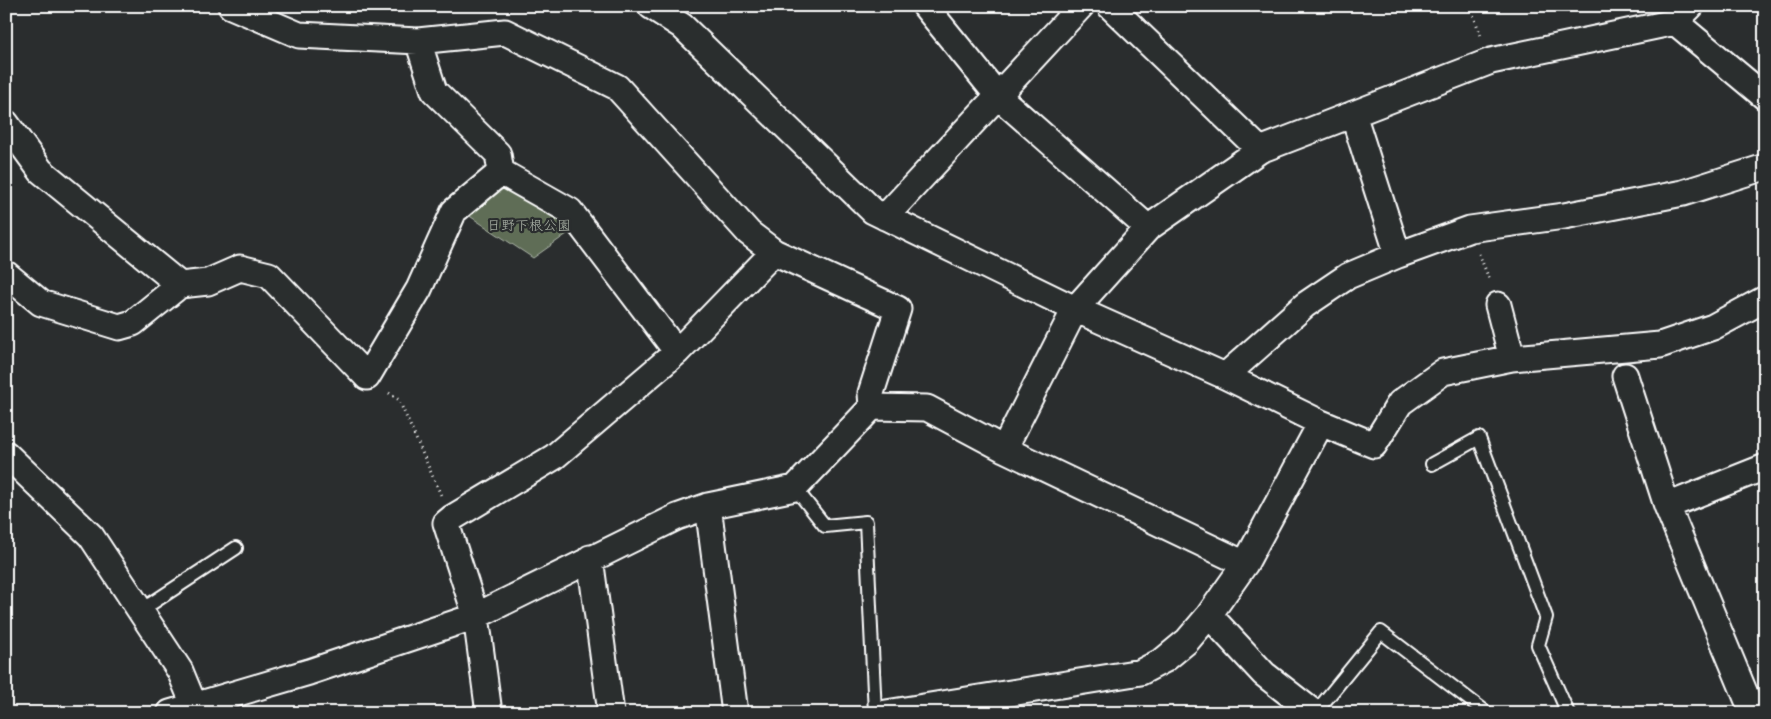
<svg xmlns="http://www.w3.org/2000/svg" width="1771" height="719" viewBox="0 0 1771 719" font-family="Delius,'Klee One',sans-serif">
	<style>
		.green { fill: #5e6d56; stroke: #aeb6aa }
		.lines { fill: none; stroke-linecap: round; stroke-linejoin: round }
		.service-casing { stroke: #fff; stroke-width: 16 }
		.minor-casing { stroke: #fff; stroke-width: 29 }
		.path { stroke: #fff; stroke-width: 3; stroke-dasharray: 1 4; stroke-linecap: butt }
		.service { stroke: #2a2d2e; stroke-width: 12 }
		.minor { stroke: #2a2d2e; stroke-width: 25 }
		.labels { text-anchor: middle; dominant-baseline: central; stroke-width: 4.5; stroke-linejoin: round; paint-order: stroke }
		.park-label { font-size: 14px; fill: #aeb6aa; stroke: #2a2d2e }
	</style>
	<rect width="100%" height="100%" fill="#2a2d2e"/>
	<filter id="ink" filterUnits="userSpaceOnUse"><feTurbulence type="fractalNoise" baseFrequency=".02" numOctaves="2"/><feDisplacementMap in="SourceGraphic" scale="10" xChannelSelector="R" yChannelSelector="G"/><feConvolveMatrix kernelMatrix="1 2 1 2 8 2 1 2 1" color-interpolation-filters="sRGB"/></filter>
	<g filter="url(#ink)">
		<path class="green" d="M502 180 564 216 574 229 533 258 465 213Z"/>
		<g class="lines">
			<g class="service-casing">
				<path id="service" d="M1432 464 1479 438 1546 617 1538 645 1568 713
					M795 488 825 526 866 522 875 713
					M140 611 236 548
					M1315 713 1381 632 1487 713"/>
			</g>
			<g class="minor-casing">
				<path id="minor" d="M231 6 299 35 418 41 505 32 617 87 749 233 774 252 898 309 871 393 872 407
					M651 6 682 26 873 211 1075 309 1225 376 1321 423 1374 445 1400 403 1443 372 1512 358 1660 345 1713 327 1765 299
					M925 6 998 96 1148 228
					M1110 6 1260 150
					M1675 22 1765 97
					M1353 114 1398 255
					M6 123 41 171 180 285
					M501 172 570 211 677 352
					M885 217 1081 6
					M6 274 41 303 119 327 133 323 180 285 208 282 240 268 269 275 367 377 419 289 454 211 501 172 498 154 434 91 418 41
					M1498 305 1512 358
					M1225 376 1305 305 1348 276 1398 255 1470 229 1564 216 1683 193 1765 167
					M1625 376 1667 506 1753 713
					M1004 449 1075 309 1148 228 1260 150 1491 61 1675 22 1691 6
					M6 454 91 536 180 671 194 705
					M708 506 735 713
					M1667 506 1765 467
					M590 558 611 713
					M1209 615 1264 674 1314 713
					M170 713 309 672 476 616 677 517 708 506 795 488 872 407 927 408 1004 449 1245 564
					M489 713 476 616 446 523 452 518 554 457 677 352 774 252
					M886 713 1141 672 1164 660 1187 641 1209 615 1245 564 1321 423"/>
			</g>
			<path class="path" d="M1470 6 1481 36
				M1479 254 1490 281
				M389 393 399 400 401 405 441 495"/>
			<use href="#service" class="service"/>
			<use href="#minor" class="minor"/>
		</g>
	</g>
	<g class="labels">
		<g class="park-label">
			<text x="529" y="225">日野下根公園</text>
		</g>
	</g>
	<rect width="1771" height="719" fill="none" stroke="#2a2d2e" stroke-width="25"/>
	<rect x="12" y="12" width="1746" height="694" fill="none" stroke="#fff" stroke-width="2" filter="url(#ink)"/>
</svg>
